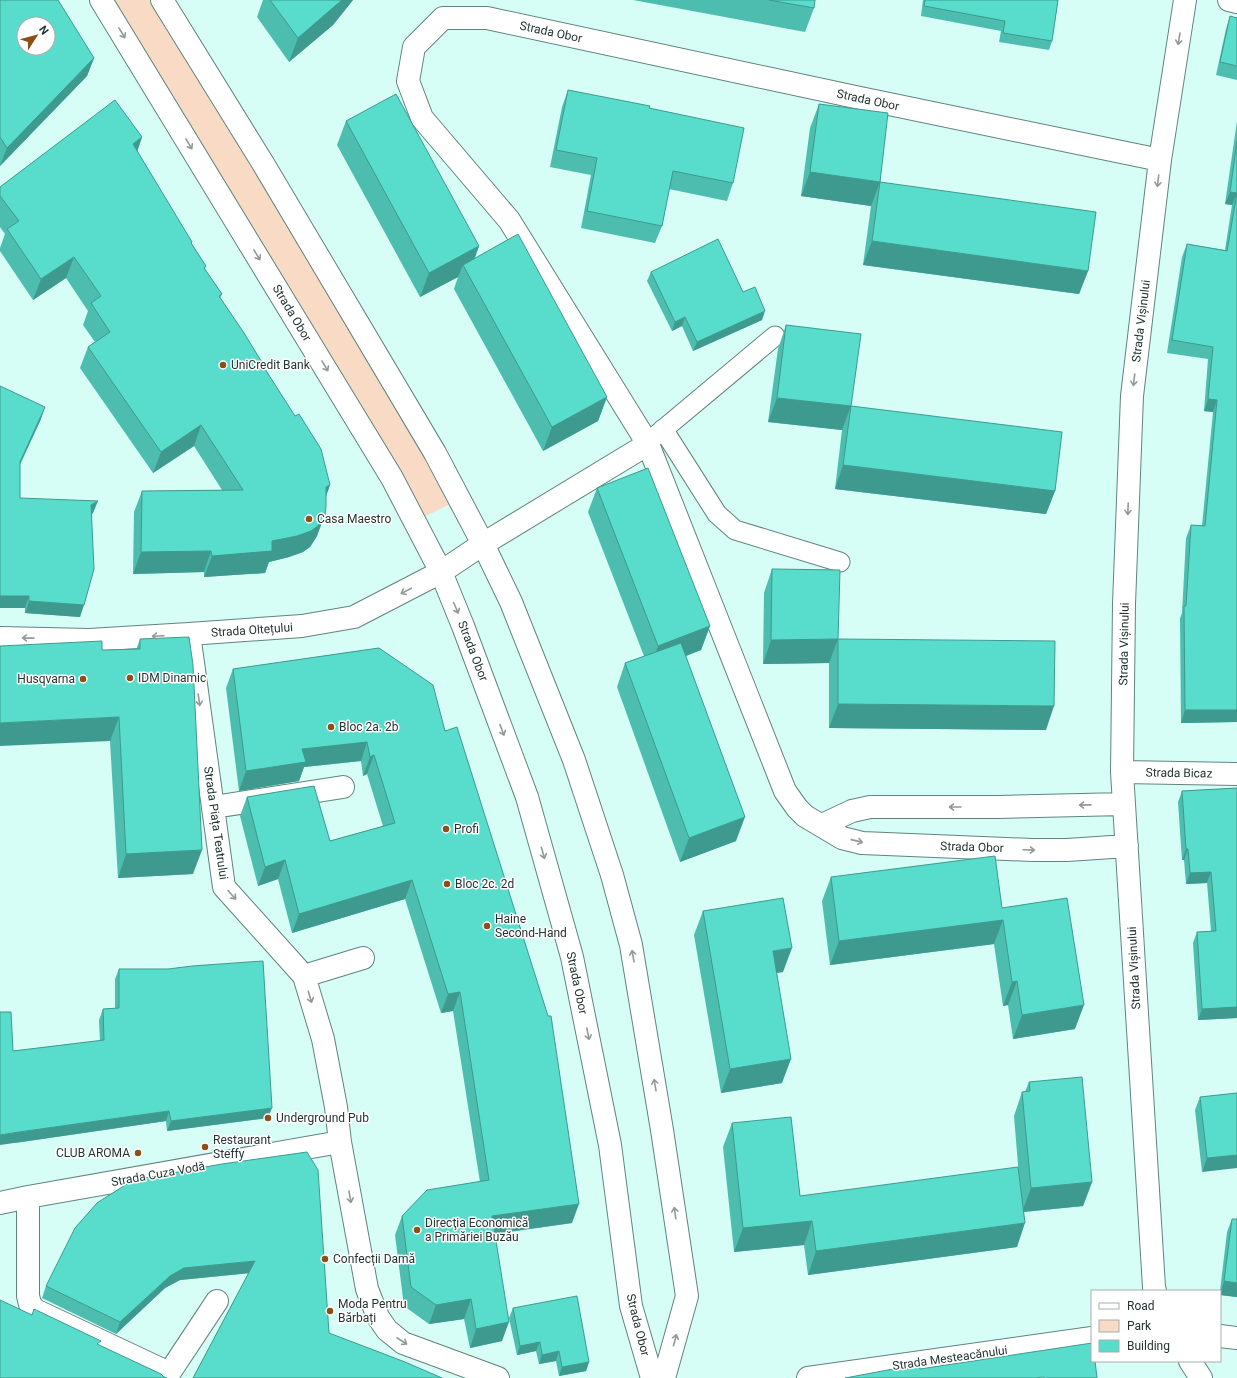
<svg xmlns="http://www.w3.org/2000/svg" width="1237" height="1378" viewBox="0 0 1237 1378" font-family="Roboto,sans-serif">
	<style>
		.green { fill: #f8dac5 }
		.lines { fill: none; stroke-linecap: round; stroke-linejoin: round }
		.lane-casing { stroke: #60847e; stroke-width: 21 }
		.street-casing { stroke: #60847e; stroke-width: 24 }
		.secondary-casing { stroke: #60847e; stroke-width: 24 }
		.primary-casing { stroke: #60847e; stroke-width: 24 }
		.lane { stroke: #fff; stroke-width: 19 }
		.street { stroke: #fff; stroke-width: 22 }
		.secondary { stroke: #fff; stroke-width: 22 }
		.primary { stroke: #fff; stroke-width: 22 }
		.wall { fill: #4cbdaf }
		.shaded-wall { fill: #3e9a8e }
		.building { fill: #58dccb; stroke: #3e9a8e; fill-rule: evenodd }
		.oneway { stroke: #929a98 }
		.poi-dot { fill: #8e4f15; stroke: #fff; stroke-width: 1.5 }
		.labels { text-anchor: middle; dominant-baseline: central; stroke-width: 3; stroke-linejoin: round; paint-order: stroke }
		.street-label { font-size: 12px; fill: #243431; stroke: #fff }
		.poi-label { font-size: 12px; fill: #243431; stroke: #fff; text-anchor: start }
	</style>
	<rect width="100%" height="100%" fill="#d6fdf6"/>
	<path class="green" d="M114 0H152L454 502 422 518 400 473Z"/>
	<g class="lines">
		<g class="lane-casing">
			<path id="lane" d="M663 429 717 514 735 530 840 562
				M653 438 775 336"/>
		</g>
		<g class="street-casing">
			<path id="street" d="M189 634 224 887 304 976 323 1039 336 1107 340 1142 367 1289 378 1317 387 1330 403 1343 498 1378
				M0 638 89 640 189 634 302 626 354 617 441 572 483 544 648 444
				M1122 772 1237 774
				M214 807 343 787
				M822 825 852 811 870 807H998L1124 804
				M1127 846 1067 850H1032L862 843 842 838 805 816 797 808 785 791 648 444 509 220 422 118 408 81 414 47 443 18H487L860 98 1160 160
				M304 976 363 958
				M28 1197V1296L30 1304 35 1310 169 1373
				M0 1203 28 1197 340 1142
				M1155 1291 1154 1287 1122 772 1124 604 1132 396 1160 160 1185 0
				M1190 1361 1201 1378
				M166 1378 217 1301"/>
		</g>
		<g class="secondary-casing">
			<path id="secondary" d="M1229 0 1237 2
				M1220 1336 1237 1338
				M808 1378 1092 1338"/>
		</g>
		<g class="primary-casing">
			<path id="primary" d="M101 0 392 478 441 572 463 626 527 797 572 957 610 1145 631 1306 652 1378
				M162 0 264 165 435 453 483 544 511 602 574 760 612 875 631 945 662 1130 687 1296 664 1378"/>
		</g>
		<use href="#lane" class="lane"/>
		<use href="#street" class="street"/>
		<use href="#secondary" class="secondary"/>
		<use href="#primary" class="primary"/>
	</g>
	<path class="wall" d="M0 0 94 58 87 76 0 166Z
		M263 0H353L333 25 289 62 257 17Z
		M633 0H815L814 8 805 32Z
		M923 0H1058L1052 41 1049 50 999 42 1001 31 921 16Z
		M1230 16 1237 18V80L1216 75 1226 29Z
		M568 90 733 183 727 201 669 189 662 226 655 243 581 228 591 175 550 167 562 107Z
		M819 104 880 182 1088 271 1079 294 863 265 871 206 801 196 810 128Z
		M346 121 479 246 475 258 607 397 598 421 543 451 454 289 458 277 420 297 337 145Z
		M1237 121V722L1181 723 1180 618 1182 613 1186 538 1191 525 1202 526 1213 412 1204 411 1208 359 1167 353 1182 257 1187 244 1225 250 1232 205 1225 204Z
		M142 137 137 151 192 244 206 266 205 269 222 294 220 298 266 369V370L330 485 326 496 317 536 310 547 303 552 289 557 269 562 265 573 204 577V572L133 574 134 512 142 491 222 490 194 446 153 473 80 368 88 347 95 342 83 325 88 311 66 278 33 300 0 251V248L5 234 0 227V187Z
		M651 272 743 292 762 320 693 351 682 326 672 331 647 281Z
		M786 325 851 406 1055 491 1046 514 835 489 842 430 768 422 778 349Z
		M0 386 41 419 20 465V498L93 513 92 514 80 617 25 613V608Z
		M597 488 710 626 701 650 686 656 736 841 680 862 617 687 625 663 644 656 588 512Z
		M772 569 838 639 1046 730 829 728V663L763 664 764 593Z
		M140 639 193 874 118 878 110 741 102 650H136Z
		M379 648 572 1223 495 1234 502 1341 470 1348 464 1319 429 1324 404 1306 395 1235 402 1216 480 1182 453 1011 441 1013 405 899 292 933 278 879 258 886 240 816 247 797 330 841 383 826 367 774 363 776 361 761 304 767 299 781 239 791 226 688 233 669Z
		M1237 788V1018L1198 1020 1193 943 1197 932 1211 931 1207 883 1186 884 1184 860H1182L1178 802 1182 791Z
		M831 877 1002 908 1075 1029 1013 1039 1008 1005 1003 1006 994 944 830 965 822 901Z
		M703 911 783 972 776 973 782 1083 721 1093 694 935Z
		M119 969 268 1118 167 1131 166 1121 15 1143 13 1051 100 1041 99 1020 103 1009 115 1008V979Z
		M1029 1082 1092 1182 1083 1206 1024 1212 1017 1247 808 1275 804 1245 734 1252 723 1147 732 1123 800 1196 1019 1177 1014 1116 1022 1092H1025Z
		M1237 1093 1202 1172 1195 1110 1200 1097Z
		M133 1180 329 1333 193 1378 249 1273 180 1280 165 1288 116 1334 42 1298 46 1286Z
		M1232 1219 1237 1297 1220 1295V1291L1227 1232Z
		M513 1308 589 1362 586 1371 559 1376 556 1361 539 1364 536 1351 517 1355 509 1318Z"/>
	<path class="shaded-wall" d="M342 0H353L333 25 289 62 298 38Z
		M94 58 87 76 0 166 7 148Z
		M142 137 135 158 133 144Z
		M810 172 880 182 871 206 801 196Z
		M1230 192 1237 193 1232 205 1225 204Z
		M872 241 1088 271 1079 294 863 265Z
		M479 246 470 270 463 265 458 277 420 297 429 273Z
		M74 257 66 278 33 300 41 279Z
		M765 311 762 320 693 351 697 342Z
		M685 317 682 326 672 331 675 322Z
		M607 397 598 421 543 451 552 427Z
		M777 398 851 406 842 430 768 422Z
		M1208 399 1217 400 1213 412 1204 411Z
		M45 407 41 419 15 474 20 462Z
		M201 425 194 446 153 473 161 452Z
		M843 465 1055 491 1046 514 835 489Z
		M330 485 322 507 326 487Z
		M98 501 93 513 87 517 91 505Z
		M325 515 317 536 310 547 303 552 289 557 269 562 265 573 204 577 212 556 272 541Z
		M211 551 204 572 133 574 141 552Z
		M0 596H29L25 608H0Z
		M29 601 84 605 80 617 25 613Z
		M710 626 701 650 649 670 658 646Z
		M838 639 829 663 763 664 771 640Z
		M838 704 1054 706 1046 730 829 728Z
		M1185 710H1237V722L1181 723Z
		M119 717 110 741 0 746V723Z
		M367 742 361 761 304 767 299 781 239 791 246 771 302 749Z
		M374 755 367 774 363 776 370 757Z
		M745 817 736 841 680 862 689 838Z
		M1186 849H1188L1184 860H1182Z
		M202 850 193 874 118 878 126 854Z
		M285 860 278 879 258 886 265 867Z
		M1211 872 1207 883 1186 884 1190 873Z
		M412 880 405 899 292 933 299 914Z
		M1003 920 994 944 830 965 839 941Z
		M792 948 783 972 764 975 773 951Z
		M1017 981 1008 1005 1003 1006 1012 982Z
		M460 992 453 1011 441 1013 448 994Z
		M1084 1005 1075 1029 1013 1039 1022 1015Z
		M1237 1007V1018L1198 1020 1202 1009Z
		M791 1059 782 1083 721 1093 730 1069Z
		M272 1108 268 1118 167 1131 171 1121Z
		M169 1111 166 1121 0 1145V1135Z
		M1237 1155V1168L1202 1172 1207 1158Z
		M1092 1182 1083 1206 1022 1212 1031 1188Z
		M579 1204 572 1223 485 1235 492 1216Z
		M812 1221 804 1245 734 1252 743 1228Z
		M1025 1223 1017 1247 808 1275 816 1251Z
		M255 1261 251 1273 180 1280 165 1288 116 1334 120 1322 170 1276 184 1268Z
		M1224 1281 1237 1283V1297L1220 1295Z
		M471 1299 464 1319 429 1324 436 1305Z
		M509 1322 502 1341 470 1348 476 1329Z
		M540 1342 536 1351 517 1355 520 1346Z
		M559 1351 556 1361 539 1364 542 1355Z
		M589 1362 586 1371 559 1376 562 1367Z"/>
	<path class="building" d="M0 0H58L94 58 7 148 0 137ZM24 24H48V48H24Z
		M270 0H342L298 38Z
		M769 0H815L814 8Z
		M925 0H1058L1052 41 1003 33 1005 21 924 6Z
		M1230 16 1237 18V66L1220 62Z
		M568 90 650 106 649 108 744 128 733 183 673 171 662 226 587 211 597 158 556 150Z
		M396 94 479 246 429 273 346 121Z
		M115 100 142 137 133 144 192 242 191 243 206 266 204 268 222 294 219 296 244 333 266 369H265L295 416 299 414 321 449 330 485 326 487V506L325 515 318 526 311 531 297 536 272 541V551L212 556 211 551 141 552 142 491 243 490 201 425 161 452 88 347 110 332 91 303 101 296 74 257 41 279 7 229 19 221 0 196V187Z
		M819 104 888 113 880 182 810 172Z
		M1237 141V710H1185L1184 606H1186L1191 525 1205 526 1217 400 1208 399 1213 347 1172 340 1187 244 1227 251 1237 193 1230 192Z
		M880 182 1096 212 1088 271 872 241Z
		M518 234 607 397 552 427 463 265Z
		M718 239 743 292 755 287 765 311 697 342 685 317 675 322 651 272Z
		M786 325 861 334 851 406 777 398Z
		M0 386 45 407 20 462V498L98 501 91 505 94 569 84 605 29 601V596H0Z
		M851 406 1062 432 1055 491 843 465Z
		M648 468 710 626 658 646 597 488Z
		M772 569 840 570 838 639 771 640Z
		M189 637 193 665 202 850 126 854 119 717 0 723V646L102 641V650L140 649V639Z
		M838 639 1055 641 1054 706 838 704Z
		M681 643 745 817 689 838 625 663Z
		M379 648 433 685 445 731 457 727 548 1016H551L579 1204 492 1216 509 1322 476 1329 471 1299 436 1305 411 1287 402 1216 427 1190 489 1180 460 992 448 994 412 880 299 914 285 860 265 867 247 797 314 786 330 841 395 823 374 755 370 757 367 742 302 749 306 762 246 771 233 669Z
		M1237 788V1007L1202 1009 1197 932 1216 931 1211 872 1190 873 1188 849H1186L1182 791Z
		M995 856 1002 908 1067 898 1084 1005 1022 1015 1017 981 1012 982 1003 920 839 941 831 877Z
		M783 898 792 948 773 951 791 1059 730 1069 703 911Z
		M263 961 272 1108 171 1121 169 1111 19 1132 0 1135V1012H11L13 1051 104 1040 103 1009 119 1008V969H168L192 966Z
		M1082 1077 1092 1182 1031 1188 1022 1092 1030 1091 1029 1082Z
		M1237 1093V1155L1207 1158 1200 1097Z
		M791 1117 800 1196 1018 1167 1025 1223 816 1251 812 1221 743 1228 732 1123Z
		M307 1152 318 1170 329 1333 405 1362 442 1378H193L255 1261 184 1268 170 1276 120 1322 46 1286 75 1228 97 1203 133 1180 222 1164Z
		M1232 1219H1237V1283L1224 1281Z
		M577 1296 589 1362 562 1367 559 1351 542 1355 540 1342 520 1346 513 1308Z
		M0 1300 32 1315 34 1309 101 1341 97 1344 161 1374 164 1377 167 1378H0Z
		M1092 1343V1361H1095L1097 1378H1045L1044 1377 1034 1378H845L909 1366 920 1365V1369Z"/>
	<defs><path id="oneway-shaft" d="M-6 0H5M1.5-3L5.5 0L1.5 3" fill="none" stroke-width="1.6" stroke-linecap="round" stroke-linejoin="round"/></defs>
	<g class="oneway">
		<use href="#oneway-shaft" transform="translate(122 33) rotate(59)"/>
		<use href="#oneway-shaft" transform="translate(1179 39) rotate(99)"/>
		<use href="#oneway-shaft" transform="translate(189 144) rotate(59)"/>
		<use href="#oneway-shaft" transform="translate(1158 181) rotate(97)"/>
		<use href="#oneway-shaft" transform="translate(257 255) rotate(59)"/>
		<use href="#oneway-shaft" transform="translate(325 366) rotate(59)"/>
		<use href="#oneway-shaft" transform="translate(1134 380) rotate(97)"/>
		<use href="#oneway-shaft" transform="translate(1128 509) rotate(92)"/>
		<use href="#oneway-shaft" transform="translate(406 591) rotate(152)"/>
		<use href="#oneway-shaft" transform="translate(456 608) rotate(67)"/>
		<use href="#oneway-shaft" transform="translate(158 636) rotate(177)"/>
		<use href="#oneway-shaft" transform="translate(28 638) rotate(-179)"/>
		<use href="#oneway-shaft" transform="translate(199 700) rotate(82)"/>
		<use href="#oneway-shaft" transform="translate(502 730) rotate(69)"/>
		<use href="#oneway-shaft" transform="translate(1085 805) rotate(179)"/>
		<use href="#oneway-shaft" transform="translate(955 807) rotate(-180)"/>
		<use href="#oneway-shaft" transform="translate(857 841) rotate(13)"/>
		<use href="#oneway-shaft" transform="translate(1029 850) rotate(2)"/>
		<use href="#oneway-shaft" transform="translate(543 853) rotate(74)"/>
		<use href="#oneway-shaft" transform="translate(232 895) rotate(48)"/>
		<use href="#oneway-shaft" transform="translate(633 956) rotate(-100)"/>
		<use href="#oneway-shaft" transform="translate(310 997) rotate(73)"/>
		<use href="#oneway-shaft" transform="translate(588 1034) rotate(79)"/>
		<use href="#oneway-shaft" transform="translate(655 1085) rotate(-100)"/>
		<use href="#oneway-shaft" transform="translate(350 1197) rotate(80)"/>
		<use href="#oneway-shaft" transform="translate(675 1213) rotate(-98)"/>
		<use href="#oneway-shaft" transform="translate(675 1340) rotate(-75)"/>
		<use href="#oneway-shaft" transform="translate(402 1341) rotate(33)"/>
	</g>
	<g class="poi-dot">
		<circle cx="223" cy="365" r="4"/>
		<circle cx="309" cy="519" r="4"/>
		<circle cx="130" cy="678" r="4"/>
		<circle cx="83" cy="679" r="4"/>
		<circle cx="331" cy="727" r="4"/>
		<circle cx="446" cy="829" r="4"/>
		<circle cx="447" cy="884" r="4"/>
		<circle cx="487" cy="926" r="4"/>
		<circle cx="268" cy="1118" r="4"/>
		<circle cx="205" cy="1147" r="4"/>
		<circle cx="138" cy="1153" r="4"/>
		<circle cx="417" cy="1230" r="4"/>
		<circle cx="325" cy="1259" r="4"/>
		<circle cx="330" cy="1311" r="4"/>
	</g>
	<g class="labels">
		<g class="street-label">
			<text transform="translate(551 32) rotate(12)">Strada Obor</text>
			<text transform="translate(868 100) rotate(12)">Strada Obor</text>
			<text transform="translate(292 313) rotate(59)">Strada Obor</text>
			<text transform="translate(1141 321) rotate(-83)">Strada Vișinului</text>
			<text transform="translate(252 630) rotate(-4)">Strada Oltețului</text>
			<text transform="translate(1124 644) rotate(-89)">Strada Vișinului</text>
			<text transform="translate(473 651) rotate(69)">Strada Obor</text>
			<text transform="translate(1179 773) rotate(1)">Strada Bicaz</text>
			<text transform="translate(216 823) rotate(82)">Strada Piața Teatrului</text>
			<text transform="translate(972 847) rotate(2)">Strada Obor</text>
			<text transform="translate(1134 968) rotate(-93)">Strada Vișinului</text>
			<text transform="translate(577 983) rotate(78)">Strada Obor</text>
			<text transform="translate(158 1174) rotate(-10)">Strada Cuza Vodă</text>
			<text transform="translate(638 1325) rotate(76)">Strada Obor</text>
			<text transform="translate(950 1358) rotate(-8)">Strada Mesteacănului</text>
		</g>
		<g class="poi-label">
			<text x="231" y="365">UniCredit Bank</text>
			<text x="317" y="519">Casa Maestro</text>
			<text x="138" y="678">IDM Dinamic</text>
			<text x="75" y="679" text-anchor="end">Husqvarna</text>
			<text x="339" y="727">Bloc 2a. 2b</text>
			<text x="454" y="829">Profi</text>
			<text x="455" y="884">Bloc 2c. 2d</text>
			<text x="495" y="919">Haine<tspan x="495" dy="14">Second-Hand</tspan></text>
			<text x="276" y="1118">Underground Pub</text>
			<text x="213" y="1140">Restaurant<tspan x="213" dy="14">Steffy</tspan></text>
			<text x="130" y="1153" text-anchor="end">CLUB AROMA</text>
			<text x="425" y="1223">Direcţia Economică<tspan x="425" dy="14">a Primăriei Buzău</tspan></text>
			<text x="333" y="1259">Confecții Damă</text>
			<text x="338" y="1304">Moda Pentru<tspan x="338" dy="14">Bărbați</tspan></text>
		</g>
	</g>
	<rect x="1091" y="1290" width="130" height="72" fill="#ffffff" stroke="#a7aead"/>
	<rect x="1099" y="1303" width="20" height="6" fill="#ffffff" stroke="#a7aead"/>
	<text x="1127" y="1310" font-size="12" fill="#243431">Road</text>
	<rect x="1099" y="1320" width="20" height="12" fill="#f8dac5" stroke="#a7aead"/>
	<text x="1127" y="1330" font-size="12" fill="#243431">Park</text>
	<rect x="1099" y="1340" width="20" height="12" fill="#58dccb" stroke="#a7aead"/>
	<text x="1127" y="1350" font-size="12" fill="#243431">Building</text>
	<g transform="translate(36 36) rotate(54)"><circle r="19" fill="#ffffff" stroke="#a7aead"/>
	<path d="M0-3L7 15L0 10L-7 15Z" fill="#8e4f15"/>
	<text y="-6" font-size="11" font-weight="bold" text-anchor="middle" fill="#243431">N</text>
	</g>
</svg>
